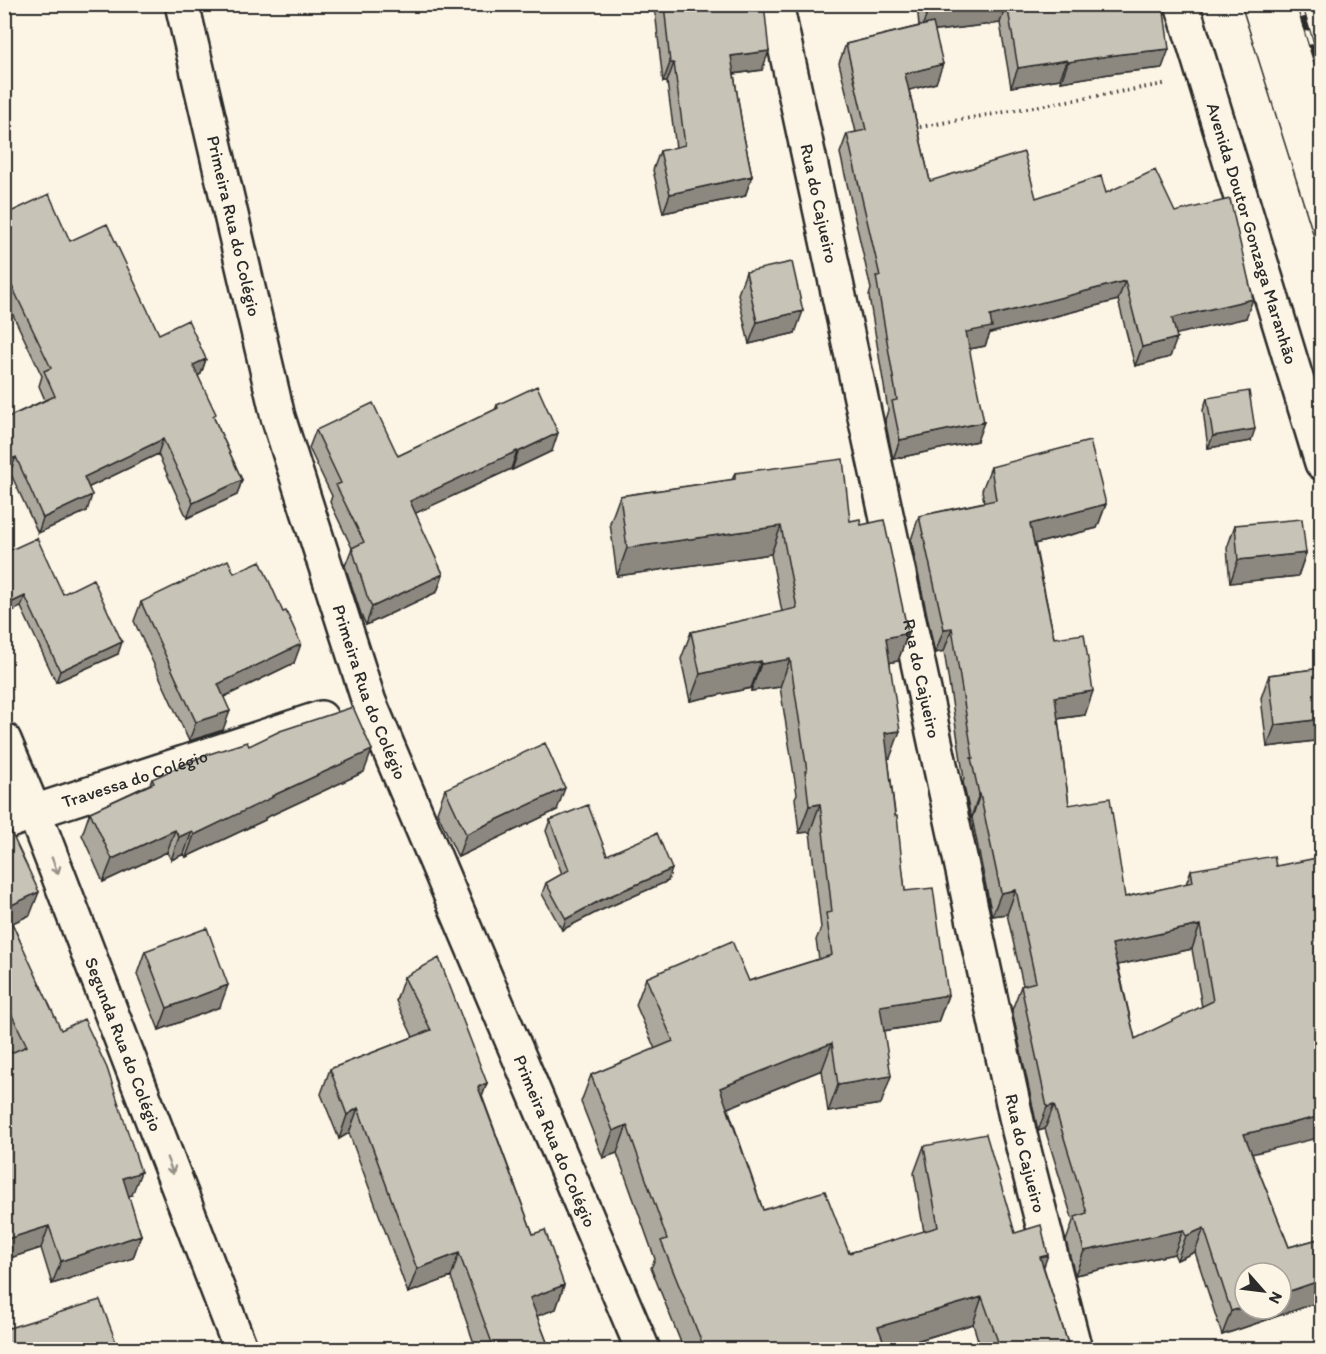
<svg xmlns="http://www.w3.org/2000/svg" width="1326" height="1354" viewBox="0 0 1326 1354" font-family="Itim,sans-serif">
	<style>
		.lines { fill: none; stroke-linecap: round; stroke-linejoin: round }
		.minor-casing { stroke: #2b2b2b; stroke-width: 38 }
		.path { stroke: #2b2b2b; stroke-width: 4; stroke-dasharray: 1.5 4.5; stroke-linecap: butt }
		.minor { stroke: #fcf5e5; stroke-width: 33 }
		.tram { stroke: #2b2b2b; stroke-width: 1.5 }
		.rail-casing { stroke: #2b2b2b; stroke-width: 7 }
		.rail { stroke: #fcf5e5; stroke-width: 4.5; stroke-dasharray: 14; stroke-linecap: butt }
		.wall { fill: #aca89d; stroke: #2b2b2b; stroke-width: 1.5; fill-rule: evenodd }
		.shaded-wall { fill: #8c8880; stroke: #2b2b2b; stroke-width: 1.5 }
		.building { fill: #c8c3b7; stroke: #2b2b2b; stroke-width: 1.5; fill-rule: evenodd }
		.oneway { stroke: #949088 }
		.labels { text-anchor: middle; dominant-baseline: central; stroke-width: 4.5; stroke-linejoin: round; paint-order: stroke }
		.street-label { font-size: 18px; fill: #2b2b2b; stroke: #fcf5e5 }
	</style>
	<rect width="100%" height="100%" fill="#fcf5e5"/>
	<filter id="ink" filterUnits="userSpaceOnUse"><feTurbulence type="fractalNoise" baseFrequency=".0167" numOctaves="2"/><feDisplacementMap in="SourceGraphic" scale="12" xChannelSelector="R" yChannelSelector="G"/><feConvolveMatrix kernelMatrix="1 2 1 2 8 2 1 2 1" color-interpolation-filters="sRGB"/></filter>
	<g filter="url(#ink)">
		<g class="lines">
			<g class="minor-casing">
				<g id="minor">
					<path id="s1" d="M182 4 278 417 369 702 643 1350"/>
					<path id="s2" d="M776 4 1019 1131 1075 1350"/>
					<path id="s3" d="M1182 4 1322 463"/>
					<path id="s4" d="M4 740 34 812 241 1350"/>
					<path id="s5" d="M4 823 34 812 321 718"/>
				</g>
			</g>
			<path class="path" d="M914 128 1164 84"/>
			<use href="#minor" class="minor"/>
			<path class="tram" d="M1241 4 1322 262"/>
			<g class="rail-casing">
				<path id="rail" d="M1299 4 1322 80"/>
			</g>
			<use href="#rail" class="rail"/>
		</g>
		<path class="wall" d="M653 4H764L762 70 734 74 744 137 752 176 745 196 663 213 653 170 660 151 676 148 667 82H663L656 19Z
			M917 4H1139L1162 68 1115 73 1061 82 1060 79 1011 87 1000 23 935 31 936 83 909 90 930 181 1036 198 1106 193 1175 212 1246 318 1176 334 1170 357 1135 366 1118 300 990 333 985 346 969 349 977 441 893 459 885 420 888 410 869 296 871 289 840 153 847 134 856 132 839 63 846 44 919 26Z
			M4 215 70 241 159 334 206 359 201 374 198 376 214 418 242 480 237 495 187 518 158 454 89 487 87 511 38 533 10 472 4 475V419L45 400 39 386 42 376 4 296Z
			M746 272 795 333 749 344 738 294Z
			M1207 398 1251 441 1208 448 1203 410Z
			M497 405 552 451 512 470 511 469 415 513 443 574 437 592 366 625 361 614 345 566 352 548 330 502 332 496 309 448 316 430 398 456 495 410Z
			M991 467 1106 504 1097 528 1035 544 1054 638 1085 715 1058 719 1069 805 1125 897 1186 884 1191 870 1252 1154 1289 1247 1322 1238V1301L1222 1335 1195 1252 1177 1260 1174 1254 1075 1275 1066 1241 1073 1221 1045 1129 1038 1131 1012 1010 1021 986 1023 985 1007 914 992 916 972 818H971L963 782 964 779 944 651 935 653 911 540 919 516 984 502 982 490ZM1192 949 1202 1007 1135 1039 1118 965Z
			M735 473 861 525 908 633 898 661 890 662V758H888L905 891 948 995 938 1022 884 1031 881 1104 828 1112 822 1070 728 1108 763 1210 849 1253 924 1232 914 1173 924 1146 1015 1233 1044 1268 1070 1350H981L973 1324 887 1350H684L651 1268 655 1259 617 1153 603 1158 581 1102 591 1075 655 1049 636 1005 646 978 749 981 819 959 816 940 821 928 810 832 799 833 795 798 797 794 780 687 751 691V688L690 701 681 659 691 632 782 612 771 554 617 576 610 523 620 496 732 480Z
			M1235 525 1306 553 1298 576 1230 583 1227 548Z
			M4 553 63 594 118 654 56 682 21 607Z
			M234 573 294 663 224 697 223 730 189 741 134 621 141 602Z
			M1322 668V740L1267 747 1261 698 1269 675Z
			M364 772 265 818V820L186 857 184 854 171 860 167 852 103 882 82 835 90 812 150 784 152 779Z
			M445 789 557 810 458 857 437 812Z
			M4 817 30 915 12 923 132 1195 128 1196 141 1235 133 1258 52 1284 41 1248 4 1260V1056L11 1053 4 1039Z
			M550 820 607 855 668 881 597 912 562 930 542 894 546 883 562 874 546 831Z
			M145 951 220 1007 159 1030 137 974Z
			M404 977 487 1083 482 1096 533 1234 564 1285 556 1309 537 1316 550 1350 476 1349 451 1277 408 1293 349 1133 339 1139 321 1094 330 1069 413 1037 396 1001Z"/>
		<path class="shaded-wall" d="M999 4H1006L1000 23 920 33 927 13Z
			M1169 49 1162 68 1115 73 1061 82 1068 62 1122 54Z
			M769 51 762 70 724 75 731 56Z
			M1067 60 1060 79 1011 87 1018 68Z
			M670 63H674L667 82H663Z
			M943 64 936 83 898 93 905 74Z
			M752 176 745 196 663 213 670 194Z
			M9 280 4 293V282Z
			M1125 281 1118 300 990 333 985 346 959 351 966 332 990 316Z
			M1253 299 1246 318 1165 337 1172 318Z
			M803 311 795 333 749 344 757 322Z
			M1177 338 1170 357 1135 366 1142 347Z
			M206 359 201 374 187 381 193 365Z
			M984 422 977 441 893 459 900 440Z
			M1255 429 1251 441 1208 448 1213 436Z
			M558 433 552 451 512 470 518 452Z
			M163 439 158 454 79 492 84 477Z
			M517 451 511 469 403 519 410 501Z
			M16 457 10 472 4 475V463Z
			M242 480 237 495 187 518 193 503Z
			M92 495 87 511 38 533 43 518Z
			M1106 504 1097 528 1022 547 1030 524Z
			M781 526 771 554 617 576 627 548Z
			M1306 553 1298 576 1230 583 1238 560Z
			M443 574 437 592 366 625 372 607Z
			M25 596 21 607 4 615V606Z
			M952 628 944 651 935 653 944 629Z
			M908 633 898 661 876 665 886 638Z
			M122 642 118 654 56 682 60 671Z
			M301 644 294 663 211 703 218 684Z
			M790 659 780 687 751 691 761 664Z
			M761 661 751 688 690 701 700 674Z
			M1093 691 1085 715 1047 720 1055 697Z
			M230 711 223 730 189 741 196 722Z
			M1322 719V740L1267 747 1275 725Z
			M900 731 890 758 875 761 885 733Z
			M372 750 364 772 265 818V820L186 857 194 835 272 796Z
			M565 788 557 810 458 857 466 834Z
			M979 794H980L972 818H971Z
			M820 804 810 832 799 833 809 806Z
			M175 830 167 852 103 882 112 859Z
			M192 831 184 854 171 860 179 837Z
			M672 869 668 881 597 912 562 930 566 919 601 900Z
			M1016 890 1007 914 992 916 1001 893Z
			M39 892 30 915 4 927 5 908Z
			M1200 925 1192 949 1104 968 1112 944Z
			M228 985 220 1007 159 1030 167 1008Z
			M948 995 938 1022 870 1033 880 1006Z
			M832 1043 822 1070 710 1115 720 1088Z
			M891 1076 881 1104 828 1112 838 1085Z
			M487 1083 478 1108V1087Z
			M1054 1105 1045 1129 1038 1131 1047 1107Z
			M358 1108 349 1133 339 1139 347 1115Z
			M1322 1116V1137L1235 1158 1244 1134Z
			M627 1125 617 1153 603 1158 613 1131Z
			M141 1172 132 1195 114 1201 123 1178Z
			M49 1226 41 1248 4 1260V1240Z
			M1204 1228 1195 1252 1177 1260 1186 1236Z
			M1183 1230 1174 1254 1075 1275 1084 1251Z
			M141 1235 133 1258 52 1284 61 1261Z
			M459 1253 451 1277 408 1293 417 1269Z
			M1048 1255 1038 1283 1040 1257Z
			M1322 1280V1301L1222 1335 1231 1311 1245 1307V1309H1281V1294Z
			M564 1285 556 1309 521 1322 530 1298Z
			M982 1297 973 1324 885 1350 878 1327Z"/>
		<path class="building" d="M664 4H764L769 51 731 56 744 137 752 176 670 194 660 151 685 145 674 63H670Z
			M926 4H999L927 13Z
			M1007 4H1139V6L1163 4 1169 49 1122 54 1068 62 1067 60 1018 68Z
			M933 23 943 64 905 74 930 181 1024 152 1036 198 1101 176 1106 193 1155 170 1175 212 1230 199 1253 299 1172 318 1177 338 1142 347 1125 281 990 316 992 327 966 332 984 422 900 440 892 401 897 400 876 276H880L847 134 866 130 846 44Z
			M49 194 70 241 107 224 159 334 188 320 206 359 193 365 216 414 213 416 242 480 193 503 163 439 84 477 92 495 43 518 16 457 4 463V419L55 396 44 371 51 368 9 280 4 282V215Z
			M792 262 803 311 757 322 746 272Z
			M537 386 558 433 518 452 517 451 410 501 443 574 372 607 367 596 352 548 364 542 336 485 341 483 316 430 373 403 398 456 498 408 497 405Z
			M1249 391 1255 429 1213 436 1207 398Z
			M1090 441 1106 504 1030 524 1054 638 1084 634 1093 691 1055 697 1069 805 1110 798 1125 897 1193 882 1191 870 1274 856 1276 866 1322 857V1116L1244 1134 1289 1247 1322 1238V1280L1281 1294V1273H1245V1307L1231 1311 1204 1228 1186 1236 1183 1230 1084 1251 1075 1217 1087 1213 1054 1105 1047 1107 1021 986 1036 982 1016 890 1001 893 980 794H979L971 758H973L952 628 944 629 919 516 996 500 991 467ZM1200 925 1213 1001 1135 1039 1112 944Z
			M843 459 850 521 860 519 861 525 884 520 908 633 886 638 900 731 885 733 895 816H897L905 891 933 888 948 995 880 1006 891 1076 838 1085 832 1043 720 1088 763 1210 825 1191 849 1253 938 1227 924 1146 986 1134 1015 1233 1041 1225 1048 1255 1040 1257 1070 1350H1001L982 1297 878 1327 887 1350H705L661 1241 667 1239 627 1125 613 1131 591 1075 673 1041 646 978 732 941 749 981 832 955 826 913 832 912 820 804 809 806 805 771H807L790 659 761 664V661L700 674 691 632 797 608 781 526 627 548 620 496 735 479V473Z
			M1302 519 1306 553 1238 560 1235 525Z
			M37 538 63 594 93 579 122 642 60 671 25 596 4 606V553Z
			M228 560 234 573 260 561 283 612 286 611 301 644 218 684 230 711 196 722 141 602Z
			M1322 668V719L1275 725 1269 675Z
			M353 707 372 750 272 796 273 797 194 835 192 831 179 837 175 830 112 859 90 812 154 783 152 779 203 756 247 742 249 746 280 731Z
			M545 743 565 788 466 834 445 789Z
			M588 805 607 855 657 833 672 869 601 900 566 919 546 883 569 870 550 820Z
			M4 817 39 892 5 908 61 1030 84 1019 107 1068 141 1172 123 1178 141 1235 61 1261 49 1226 4 1240V1056L27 1046 4 999Z
			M207 928 228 985 167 1008 145 951Z
			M439 958 487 1083 478 1087 533 1234 545 1230 564 1285 530 1298 550 1350H474L492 1343 459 1253 417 1269 358 1108 347 1115 330 1069 431 1030 404 977Z
			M100 1300 119 1350H4V1318L9 1328Z"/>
		<defs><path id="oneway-shaft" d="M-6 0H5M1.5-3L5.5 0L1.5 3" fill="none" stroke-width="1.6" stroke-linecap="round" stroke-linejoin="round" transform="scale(1.5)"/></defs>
		<g class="oneway">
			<use href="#oneway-shaft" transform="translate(55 866) rotate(69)"/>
			<use href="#oneway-shaft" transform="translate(170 1166) rotate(69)"/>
		</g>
	</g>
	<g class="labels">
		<g class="street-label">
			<text stroke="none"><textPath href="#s2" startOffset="204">Rua do Cajueiro</textPath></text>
			<text stroke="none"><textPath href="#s1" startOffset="228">Primeira Rua do Colégio</textPath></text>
			<text stroke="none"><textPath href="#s3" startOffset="240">Avenida Doutor Gonzaga Maranhão</textPath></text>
			<text stroke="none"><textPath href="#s2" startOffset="690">Rua do Cajueiro</textPath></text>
			<text stroke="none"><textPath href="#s1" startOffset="714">Primeira Rua do Colégio</textPath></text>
			<text stroke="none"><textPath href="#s5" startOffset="138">Travessa do Colégio</textPath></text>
			<text stroke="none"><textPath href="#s4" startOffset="327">Segunda Rua do Colégio</textPath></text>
			<text stroke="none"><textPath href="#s1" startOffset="1200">Primeira Rua do Colégio</textPath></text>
			<text stroke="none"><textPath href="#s2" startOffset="1176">Rua do Cajueiro</textPath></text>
		</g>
	</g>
	<rect width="1326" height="1354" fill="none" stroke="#fcf5e5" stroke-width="24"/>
	<rect x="12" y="12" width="1302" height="1330" fill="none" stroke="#2b2b2b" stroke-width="2" filter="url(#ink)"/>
	<g transform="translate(1263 1291) rotate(118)"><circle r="28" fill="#fcf5e5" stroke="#a8a49b" stroke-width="1.5"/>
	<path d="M0-4.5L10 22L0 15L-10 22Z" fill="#2b2b2b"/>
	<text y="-9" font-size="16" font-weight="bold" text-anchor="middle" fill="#2b2b2b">N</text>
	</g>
</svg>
